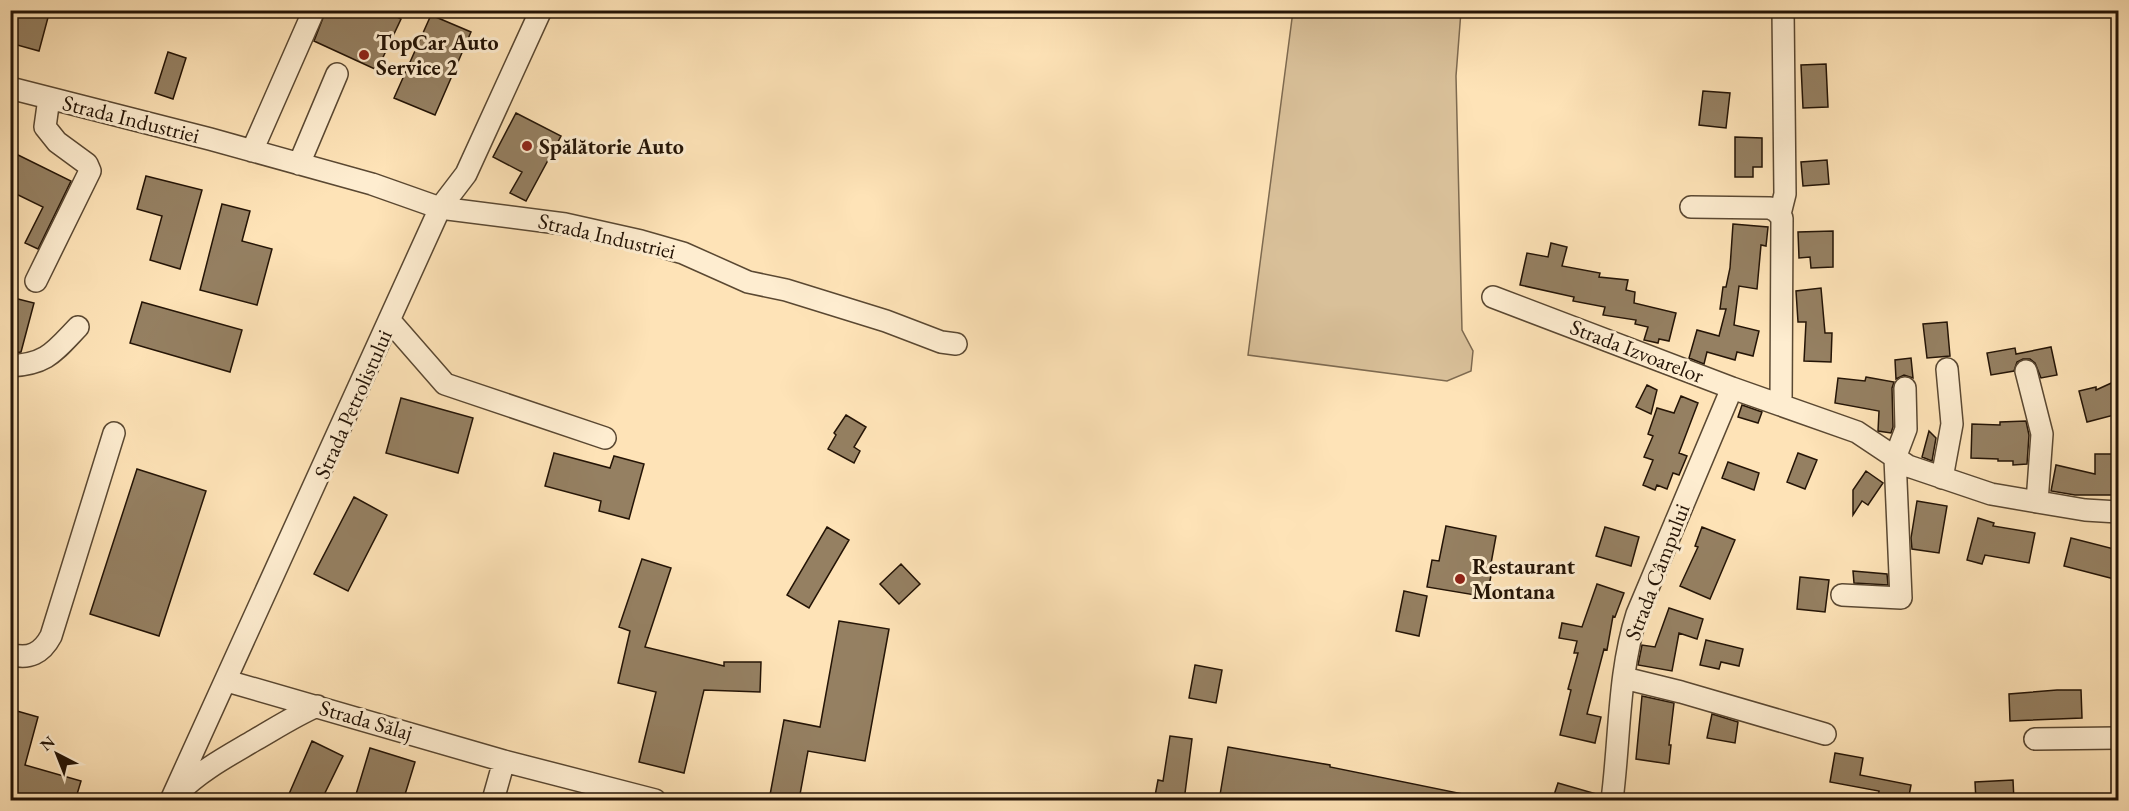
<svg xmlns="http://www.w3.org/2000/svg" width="2129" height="811" viewBox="0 0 2129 811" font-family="'EB Garamond',serif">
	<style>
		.green { fill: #d9c099; stroke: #7e6a50; stroke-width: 1.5 }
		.building { fill: #958062; stroke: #241406; stroke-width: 1.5 }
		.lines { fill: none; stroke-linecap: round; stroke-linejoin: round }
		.minor-casing { stroke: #5a4832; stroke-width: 24 }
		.minor { stroke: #feedd0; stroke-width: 21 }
		.poi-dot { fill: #8f2418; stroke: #feedd0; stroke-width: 2 }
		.labels { text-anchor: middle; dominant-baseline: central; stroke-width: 6; stroke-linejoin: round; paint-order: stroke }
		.poi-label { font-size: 22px; font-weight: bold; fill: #241406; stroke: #feedd0; text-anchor: start }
		.street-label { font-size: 22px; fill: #241406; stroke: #feedd0 }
	</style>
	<rect width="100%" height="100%" fill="#fee3b7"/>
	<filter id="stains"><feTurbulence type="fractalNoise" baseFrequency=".00333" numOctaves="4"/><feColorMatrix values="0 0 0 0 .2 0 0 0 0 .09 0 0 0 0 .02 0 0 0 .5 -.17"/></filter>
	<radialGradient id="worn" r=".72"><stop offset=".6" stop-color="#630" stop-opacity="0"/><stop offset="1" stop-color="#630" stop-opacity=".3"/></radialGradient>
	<path class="green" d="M1293 11H1461L1456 76 1462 330 1473 351 1471 371 1447 381 1248 355Z"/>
	<path class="building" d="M10 10H50L39 51 10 43Z
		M326 10H384L401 19 377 70 314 41Z
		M431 15 471 32 435 115 394 98Z
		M168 52 186 58 173 99 155 93Z
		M1826 64 1828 107 1803 108 1801 65Z
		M1703 91 1730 93 1726 128 1699 125Z
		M516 113 561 136 526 201 510 193 522 172 493 157Z
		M1735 137 1762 138V167H1753V177H1735Z
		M10 151 71 181 38 249 25 243 43 207 10 191Z
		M1827 160 1829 184 1803 186 1801 162Z
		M146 176 202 190 180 269 150 260 162 216 137 209Z
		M222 204 250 211 242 241 272 249 257 305 200 290Z
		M1733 224 1768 227 1766 246 1761 245 1757 289 1739 286 1734 325 1759 331 1753 356 1737 352 1735 360 1707 352 1704 364 1689 358 1697 330 1719 336 1726 309H1720L1723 287H1726L1730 268Z
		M1833 231V267L1811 268 1810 257 1799 258 1798 232Z
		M1551 243 1567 247 1562 266 1600 273 1599 277 1628 280 1626 290 1635 292 1634 303 1676 313 1669 341 1659 339 1658 343 1644 340 1648 327 1635 324 1636 320 1603 315 1605 307 1573 301 1574 297 1520 285 1527 253 1548 257Z
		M1821 288 1825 333H1832L1831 362 1804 361 1806 322H1798L1796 291Z
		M10 297 34 303 21 352 10 353Z
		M142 302 242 330 230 372 130 343Z
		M1947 322 1950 356 1927 358 1923 324Z
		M2051 347 2057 375 2041 378 2035 363 2030 359H2023L2017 362 2014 371 1991 375 1987 353 2015 348 2016 354Z
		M1911 358 1913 378 1904 375 1896 379 1895 360Z
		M1866 377 1894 382 1892 388 1893 427 1891 433 1878 431 1879 411 1835 403 1838 378 1865 381Z
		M2118 380V414L2087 422 2079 391 2096 387V390Z
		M1647 385 1657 390 1651 414 1636 407Z
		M1681 396 1698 403 1679 453 1687 456 1679 475 1673 473 1667 489 1657 485 1655 490 1643 485 1653 460 1644 457 1653 436 1648 434 1657 408 1674 413Z
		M401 398 473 418 458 473 386 453Z
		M1742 405 1762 412 1758 423 1738 417Z
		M846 415 866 427 854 447 860 451 854 463 828 449 836 435 834 433Z
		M2026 421 2029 435 2027 464 2013 465V461H1998V459L1971 458 1972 424 2000 425V422Z
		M1929 431 1936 438 1932 461 1922 457Z
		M554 453 610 468 614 456 644 464 629 519 599 511 601 501 545 486Z
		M1798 453 1817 460 1805 489 1787 482Z
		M2095 454H2118V495H2075L2051 491 2056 465 2095 474Z
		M1728 462 1759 473 1754 490 1722 478Z
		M137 469 206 491 159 636 90 614Z
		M1866 471 1883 483 1868 505 1862 501 1853 515V490Z
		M354 497 387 515 348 591 314 574Z
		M1917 501 1947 506 1939 553 1912 549 1911 538Z
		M1978 518 1994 523 1993 526 2035 533 2029 563 1985 555 1982 564 1967 560Z
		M1446 526 1496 536 1490 569 1492 570 1487 597 1427 587 1432 560 1439 561Z
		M827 527 849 540 809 608 787 595Z
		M1605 527 1639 537 1631 566 1596 556Z
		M1702 527 1735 540 1710 599 1680 586 1698 547 1695 546Z
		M2071 538 2118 550V580L2064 566Z
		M642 559 671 568 645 647 724 666V662H761L760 692 704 690 684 773 639 762 656 692 618 683 630 631 619 627Z
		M901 564 920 584 899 604 880 584Z
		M1853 571 1887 574 1888 585 1854 583Z
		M1800 577 1829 580 1825 612 1797 609Z
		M1597 584 1624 593 1615 617 1613 616 1607 650 1604 649 1587 714 1601 717 1595 743 1560 735 1571 690 1568 689 1578 653H1574L1577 641 1559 638 1562 623 1582 627Z
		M1404 591 1427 596 1419 636 1396 631Z
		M1669 608 1703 619 1697 639 1679 633 1672 671 1638 665 1642 645 1655 647Z
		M839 621 889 629 865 761 808 751 799 800 770 795 784 720 820 727Z
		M1706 640 1743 649 1739 666 1721 662 1719 669 1700 665Z
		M1195 665 1222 670 1216 703 1189 698Z
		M2057 690H2081L2082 718 2010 721 2009 694Z
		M1642 696 1674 703 1669 745H1671L1669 764 1636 759Z
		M10 709 38 717 25 765 81 781 75 801H10Z
		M1712 714 1738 722 1735 743 1707 738Z
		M1170 736 1192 739 1184 801H1154L1158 780 1163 781Z
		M312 741 343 756 321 801H286Z
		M1228 747 1330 765V767L1463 794 1462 801H1219Z
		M370 748 415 762 403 801H354Z
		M1835 753 1863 758 1860 775 1911 785 1908 801H1877L1879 791 1830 782Z
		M2013 780 2014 801H1976L1975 782Z
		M1558 783 1600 795V801H1552Z"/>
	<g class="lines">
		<g class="minor-casing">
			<path id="minor" d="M10 88 210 139 372 184 440 208 565 224 641 241 683 253 748 282 786 290 886 321 941 342 956 344
				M252 151 314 10
				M299 164 337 74
				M1691 207 1770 208 1776 211 1782 218 1781 405
				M1780 214 1785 194 1783 10
				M36 281 90 171 87 164 57 142 45 127 49 98
				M1493 297 1732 388 1857 432 1908 466 1991 494 2085 510 2118 512
				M390 321 445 384 605 438
				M10 366C47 364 54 352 78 327
				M2026 371 2042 434 2037 502
				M1942 478 1952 424 1947 369
				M1842 595 1901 598 1895 458 1906 429 1905 388
				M10 654C29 660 42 653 51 636L114 433
				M1624 678 1681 692 1825 734
				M227 681 504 761 655 800
				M2035 739 2118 738
				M178 793C201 770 228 756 255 740 276 728 296 715 317 706
				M171 800 440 208 466 174 541 10
				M493 800 504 761
				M1612 800C1620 739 1618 673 1637 614L1732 388"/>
		</g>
		<use href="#minor" class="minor"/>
	</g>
	<g class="poi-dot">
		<circle cx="364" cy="55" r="6"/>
		<circle cx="527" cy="146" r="6"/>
		<circle cx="1460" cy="579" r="6"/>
	</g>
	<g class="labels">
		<g class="poi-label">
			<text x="376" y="42">TopCar Auto<tspan x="376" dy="25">Service 2</tspan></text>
			<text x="539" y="146">Spălătorie Auto</text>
			<text x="1472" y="566">Restaurant<tspan x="1472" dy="25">Montana</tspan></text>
		</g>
		<g class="street-label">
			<text transform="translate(131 119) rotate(14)">Strada Industriei</text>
			<text transform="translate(607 236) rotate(13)">Strada Industriei</text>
			<text transform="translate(1637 351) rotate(21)">Strada Izvoarelor</text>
			<text transform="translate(353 404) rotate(-66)">Strada Petrolistului</text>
			<text transform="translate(1657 572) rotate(-69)">Strada Câmpului</text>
			<text transform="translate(366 720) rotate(16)">Strada Sălaj</text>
		</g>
	</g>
	<rect width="2129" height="811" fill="none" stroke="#fee3b7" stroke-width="36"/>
	<rect x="12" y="12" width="2105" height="787" fill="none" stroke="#241406" stroke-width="3"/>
	<rect x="18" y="18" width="2093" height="775" fill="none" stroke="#241406" stroke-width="1.5"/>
	<g transform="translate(57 754) rotate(318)" stroke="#feedd0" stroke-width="4.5" paint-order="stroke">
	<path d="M0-4.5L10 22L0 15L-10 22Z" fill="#241406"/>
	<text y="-9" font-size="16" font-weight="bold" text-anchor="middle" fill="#241406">N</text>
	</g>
	<rect width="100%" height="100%" filter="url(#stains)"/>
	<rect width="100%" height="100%" fill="url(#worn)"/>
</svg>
